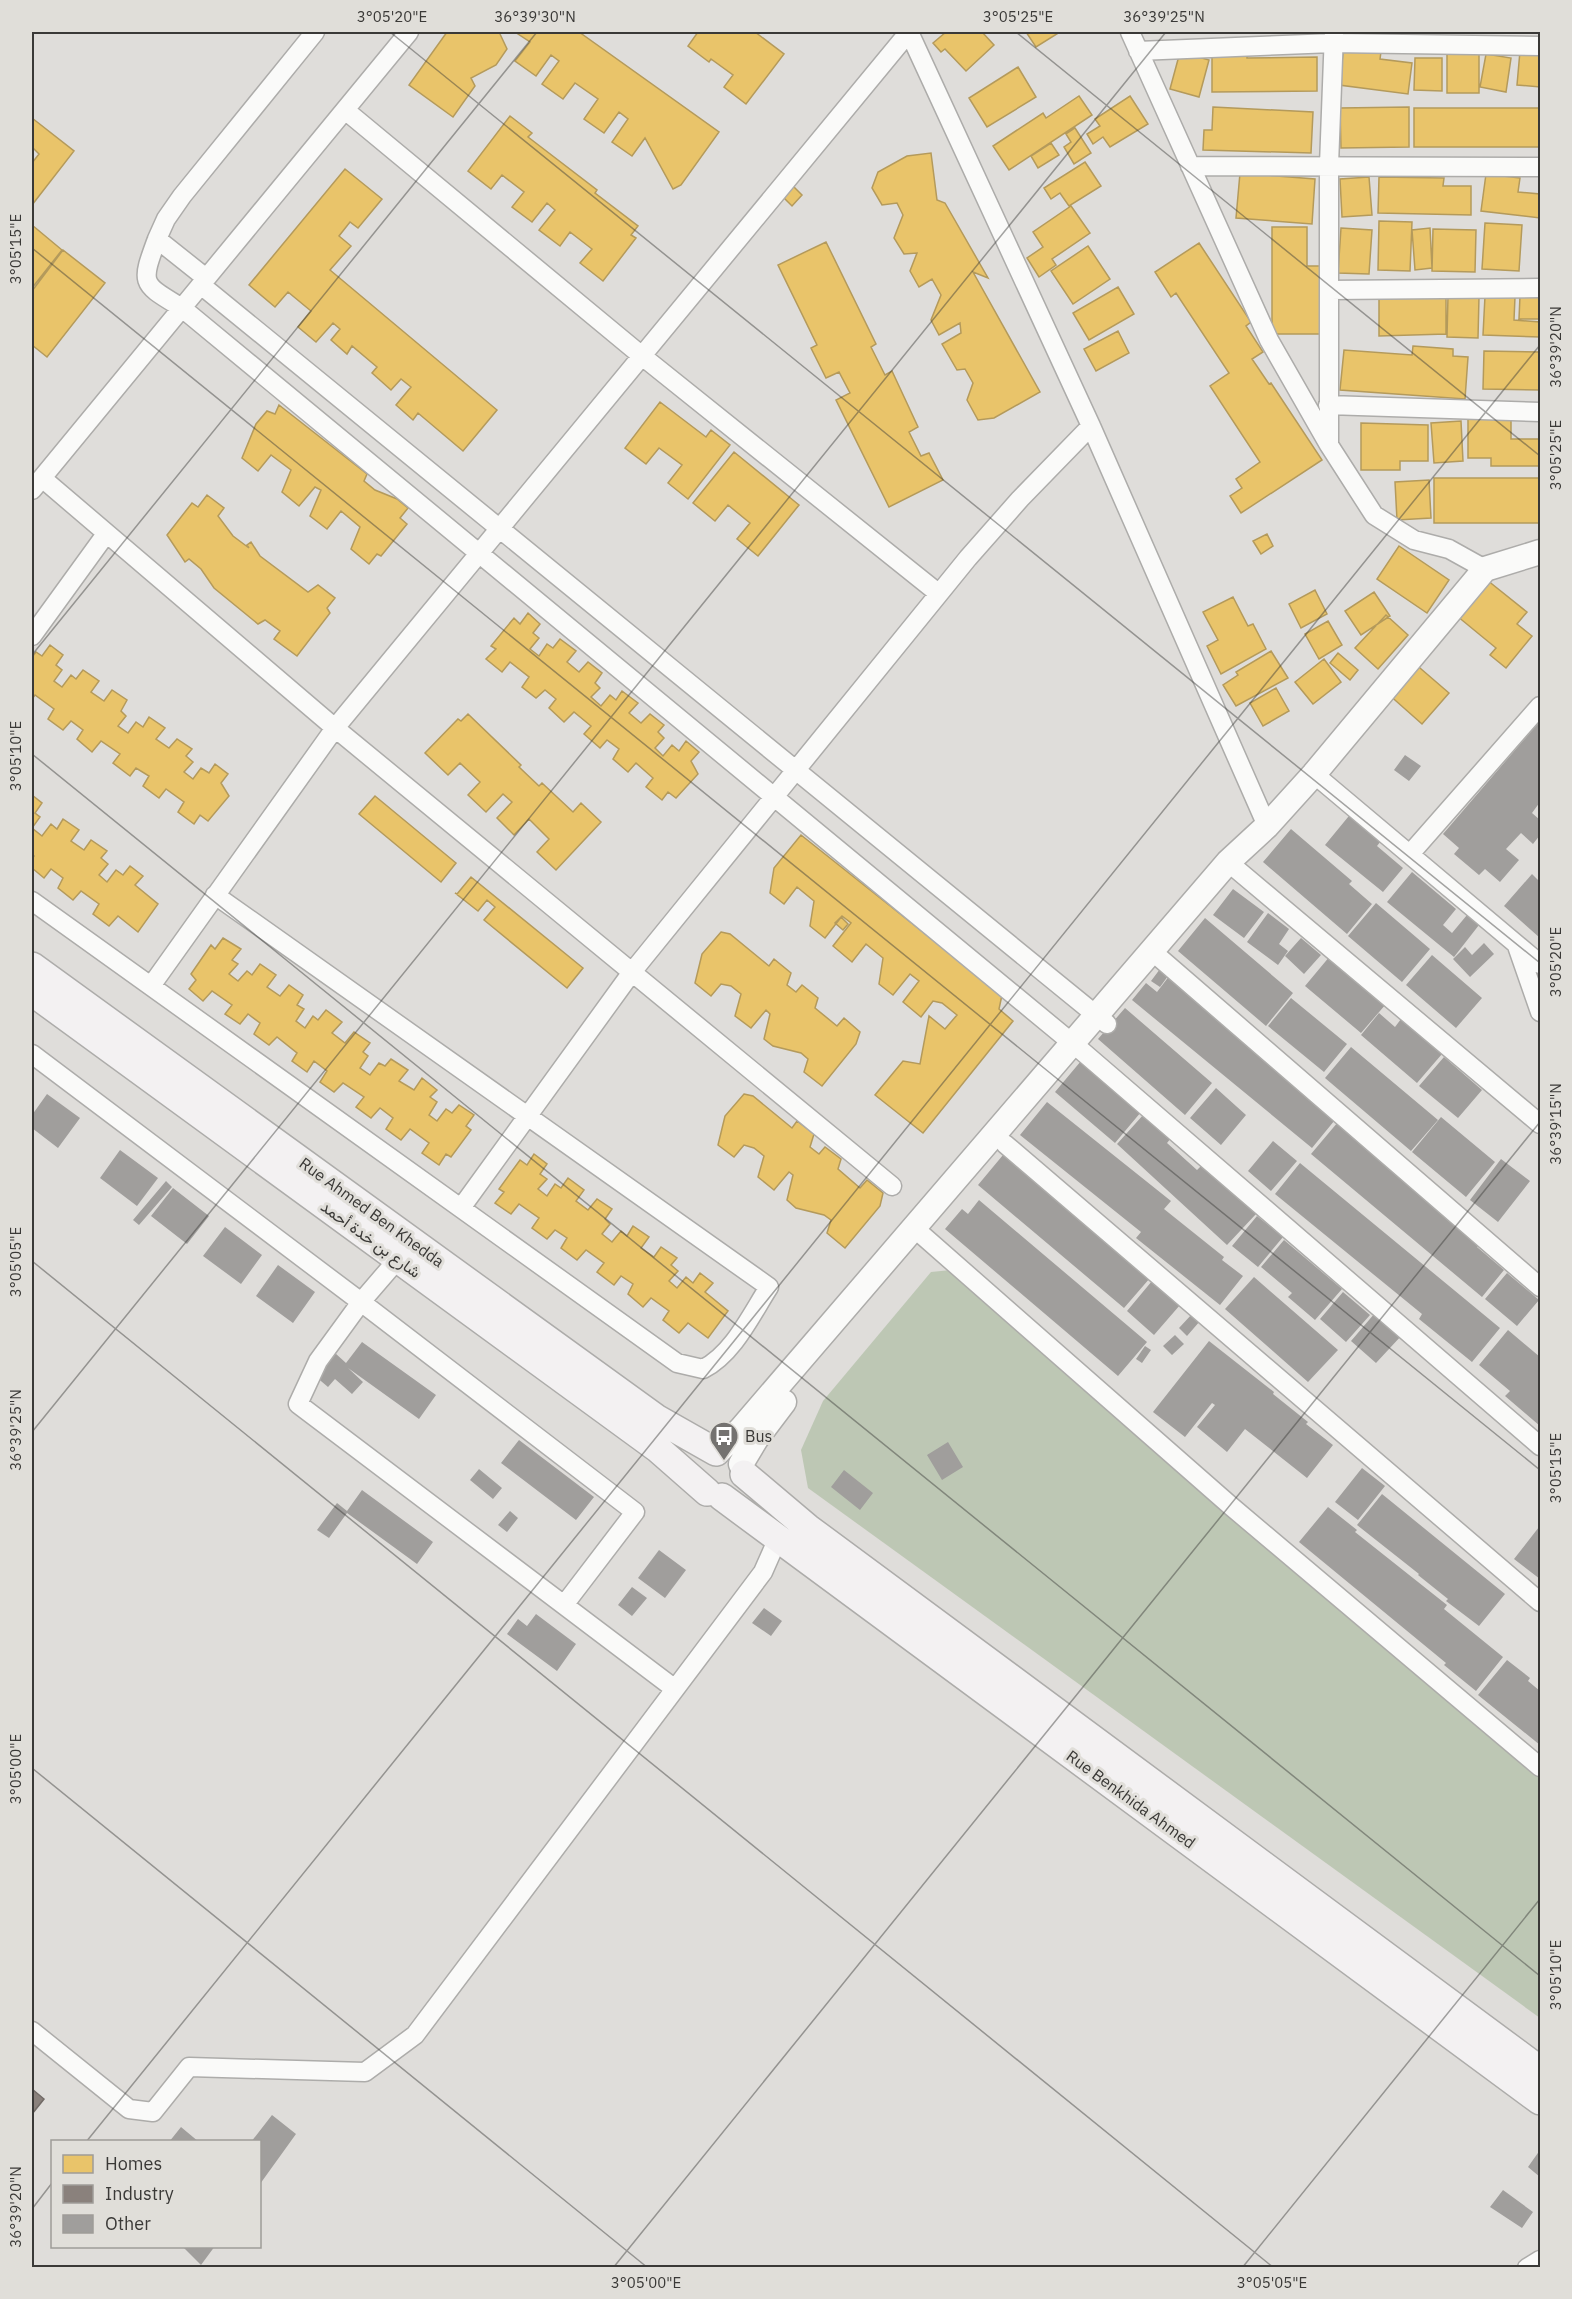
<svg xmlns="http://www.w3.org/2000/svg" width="1572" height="2299" viewBox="0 0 1572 2299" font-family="'IBM Plex Sans',Vazirmatn,sans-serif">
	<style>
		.green { fill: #bdc7b4 }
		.homes { fill: #e9c46a; stroke: #b49a5b; stroke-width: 1.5 }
		.industry { fill: #8a817c; stroke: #726b67; stroke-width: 1.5 }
		.building { fill: #a09e9c }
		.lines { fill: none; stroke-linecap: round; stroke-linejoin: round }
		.minor-casing { stroke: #adacaa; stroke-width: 21 }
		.tertiary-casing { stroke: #adacaa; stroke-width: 27 }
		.secondary-casing { stroke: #adacaa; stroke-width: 30 }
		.minor { stroke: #fafaf9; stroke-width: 18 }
		.tertiary { stroke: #fafaf9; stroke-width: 24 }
		.secondary { stroke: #f3f1f2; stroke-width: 27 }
		.ticks { fill: none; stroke: #3a3937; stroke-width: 1.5; stroke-opacity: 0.45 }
		.labels { text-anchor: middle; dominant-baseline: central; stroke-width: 6; stroke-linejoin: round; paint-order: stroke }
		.street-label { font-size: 16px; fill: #3a3937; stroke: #e0ded9 }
		.poi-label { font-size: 16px; fill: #3a3937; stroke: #e0ded9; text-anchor: start }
		.neatline { fill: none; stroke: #3a3937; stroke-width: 2 }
		.ticks-label { font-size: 15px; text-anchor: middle; fill: #3a3937 }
	</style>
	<rect width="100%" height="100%" fill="#dfddda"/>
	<path class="green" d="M951 1270 1540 1772V2018L808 1488 801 1450 823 1401 931 1272Z"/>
	<path class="homes" d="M447 32H502L500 34 507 49 496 65 471 78 475 86 453 117 409 85Z
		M515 32H579L719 132 681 185 673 189 645 138 632 156 612 142 628 119 619 112 604 133 584 119 598 99 575 83 563 99 542 84 559 61 551 55 536 76 515 61 530 42Z
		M698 32H755L784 54 746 104 724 87 733 75 711 59 709 62 688 46Z
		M946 32H982L994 45 966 71 945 49 941 52 933 43Z
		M1026 32H1060L1036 47Z
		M1344 47 1381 52 1380 59 1412 63 1408 94 1339 85Z
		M1247 51V58L1317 57V91L1212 92V52Z
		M1520 51 1540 53V87L1517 85Z
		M1180 52 1209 60 1199 97 1170 89Z
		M1447 54H1479V93H1447Z
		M1486 54 1511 58 1506 92 1480 87Z
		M1415 58H1442V91L1414 90Z
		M1018 67 1036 97 987 127 969 98Z
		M1079 96 1092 115 1009 170 993 146 1043 113 1046 118Z
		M1130 96 1148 124 1110 147 1103 137 1093 144 1087 134 1100 126 1095 119Z
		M1213 107 1313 112 1311 153 1203 150 1204 130H1212Z
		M1409 107V147L1341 148 1340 108Z
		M1414 108H1540V147H1414Z
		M510 116 532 133 528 137 597 190 595 193 638 226 631 235 636 238 603 281 580 263 592 249 570 232 560 246 539 230 555 210 547 203 532 222 512 207 524 192 502 175 491 189 468 171Z
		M32 118 74 151 32 205V163L39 154 32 147Z
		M1075 128 1091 153 1074 164 1064 147 1071 142 1066 134Z
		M1051 143 1059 155 1038 168 1031 156Z
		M931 153 937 200 945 203 988 278 973 272 1040 392 994 418 978 420 967 400 973 383 965 369 957 370 942 344 961 333 960 323 939 335 931 320 941 295 932 279 919 287 910 271 917 253 904 254 894 238 903 215 897 203 882 205 872 188 878 172 907 156Z
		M1085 162 1101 186 1069 206 1060 193 1051 199 1044 188Z
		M345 169 382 199 358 228 350 222 339 236 351 246 330 270 497 410 463 451 418 413 413 420 396 405 411 387 401 379 391 390 372 373 377 367 352 346 347 354 331 340 340 329 333 323 316 342 298 327 311 311 288 292 275 307 249 285Z
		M1240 173 1315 179 1312 224 1236 218Z
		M1486 174 1520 178 1518 192 1540 194V218L1481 211Z
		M1369 177 1372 215 1342 217 1340 179Z
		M1379 177 1444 178 1443 186H1471V215L1378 213Z
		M793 186 802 195 792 206 783 197Z
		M1071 206 1090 233 1052 259 1056 265 1039 277 1027 258 1043 247 1033 232Z
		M1379 221 1412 222 1410 271 1378 270Z
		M1485 223 1522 225 1519 271 1482 269Z
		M32 225 62 250 32 288Z
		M1272 227H1307V266H1321V334H1272Z
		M1341 228 1372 230 1369 274 1338 273Z
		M1430 228 1432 268 1415 270 1412 230Z
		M1433 229 1476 230 1475 272 1432 271Z
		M826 242 876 344 871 347 885 375 892 371 918 427 909 432 921 456 929 453 943 480 889 507 836 400 850 393 839 372 826 378 811 348 817 345 778 265Z
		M1199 243 1251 322 1246 326 1263 352 1252 359 1269 384 1271 383 1322 460 1241 513 1230 496 1242 488 1236 479 1260 462 1210 386 1229 373 1176 293 1171 297 1155 272Z
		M1088 246 1110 279 1073 304 1051 271Z
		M63 250 105 283 47 357 32 345V291Z
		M1118 287 1134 314 1089 340 1073 313Z
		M1446 296V334L1379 336V298Z
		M1448 296 1479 297 1478 338 1447 337Z
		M1485 296 1515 297 1514 320 1540 322V337L1483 335Z
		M1520 296H1540V319H1519Z
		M1118 331 1129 353 1096 371 1084 349Z
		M1413 346 1453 349V356L1468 357 1465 399 1340 390 1344 350 1412 355Z
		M1484 351 1540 352V390L1483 389Z
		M660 402 706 437 711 430 730 445 688 499 668 483 682 465 659 448 646 464 625 448Z
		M279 405 367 474 364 481 375 490 397 499 408 508 400 518 407 524 381 556 377 554 369 564 351 549 360 527 341 511 327 529 310 516 321 490 315 487 299 506 282 492 291 470 271 455 258 471 242 458 256 424 267 411 275 414Z
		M1468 417H1511V439H1540V466H1491V458H1468Z
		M1461 421 1463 461 1434 463 1431 423Z
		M1361 423 1428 425V461H1400V470H1361Z
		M734 452 799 505 758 556 737 539 750 523 728 505 715 521 693 503Z
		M1434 478H1540V523H1434Z
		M1429 480 1431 518 1397 520 1395 482Z
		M207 495 224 508 218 516 233 536 249 548 247 545 251 542 260 556 308 592 318 585 335 598 327 608 330 613 297 656 274 639 280 631 265 620 258 624 214 588 201 569 189 559 185 562 167 535 192 503 198 507Z
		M1267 534 1273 546 1261 554 1253 541Z
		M1399 546 1449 580 1427 613 1377 579Z
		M1487 580 1527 612 1517 624 1532 636 1506 668 1490 655 1496 648 1457 616Z
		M1315 590 1327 614 1301 628 1289 604Z
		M1374 592 1390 616 1361 635 1345 611Z
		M1233 597 1248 626 1253 624 1266 649 1221 674 1207 646 1218 640 1203 612Z
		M528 613 540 624 533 633 539 638 530 649 539 656 547 644 553 648 560 639 576 651 567 662 579 672 588 662 602 673 595 683 600 688 591 697 601 706 610 695 616 700 622 691 638 703 629 713 641 723 650 714 664 725 658 732 664 738 655 748 663 756 672 745 679 751 686 741 699 752 691 761 698 774 676 798 668 792 662 800 646 787 653 778 636 763 628 772 613 759 619 749 607 740 600 748 584 734 591 726 574 712 564 722 549 708 556 699 545 690 536 698 522 687 529 677 510 662 502 672 486 659 496 649 491 646 514 618 520 624Z
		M1386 615 1408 635 1378 669 1355 648Z
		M1328 621 1342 645 1319 659 1305 634Z
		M50 645 63 655 56 665 62 670 54 681 62 687 71 675 76 679 83 670 99 681 91 692 104 701 112 690 127 700 121 711 126 716 118 726 128 733 136 722 143 727 149 717 165 728 156 739 169 748 177 739 192 749 186 756 193 762 184 772 193 779 201 768 209 773 215 764 228 774 221 783 229 796 208 821 200 815 194 824 178 812 184 802 166 789 159 798 143 786 149 776 136 768 130 776 113 763 120 754 101 741 92 752 77 739 83 730 71 721 63 730 48 719 54 709 35 695 32 699V657L36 652 42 656Z
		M1271 651 1288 678 1236 706 1223 685 1238 675 1236 672Z
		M1338 653 1358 670 1350 680 1330 663Z
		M1324 659 1341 682 1313 704 1295 682Z
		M1413 662 1449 693 1422 724 1387 693Z
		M1276 688 1289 711 1263 726 1250 703Z
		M468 714 521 765 519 767 539 786 542 783 573 812 581 803 601 822 556 870 537 852 549 839 529 819 514 835 497 818 512 802 503 794 486 812 468 795 480 782 460 763 448 775 425 753 458 719 461 721Z
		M32 795 42 803 35 813 40 817 32 828 42 836 51 824 57 829 63 819 79 830 71 841 84 850 91 840 107 851 101 858 108 864 99 875 107 882 116 870 123 875 130 866 143 876 135 885 158 904 138 932 118 916 109 926 93 914 99 904 81 891 73 900 58 888 63 878 51 869 44 878 32 868V859L34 856 32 855Z
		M375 796 456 863 441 882 359 814Z
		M801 835 1002 995 999 1009 1013 1021 923 1133 875 1095 903 1061 920 1064 929 1016 945 1029 957 1015 942 1003 933 1001 921 1017 903 1002 919 981 910 974 893 995 879 984 883 958 866 944 852 962 833 946 851 923 842 916 825 938 810 926 814 901 797 887 784 904 770 893 774 868Z
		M471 877 583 968 567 988 484 920 495 907 487 900 478 911 455 893 457 894Z
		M841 917 848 924 843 930 835 923Z
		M721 932 730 934 769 966 774 959 791 973 787 985 796 992 802 985 818 998 815 1008 837 1026 844 1018 860 1032 856 1044 822 1086 804 1072 808 1059 801 1053 773 1046 764 1039 770 1014 766 1010 751 1028 735 1016 741 994 731 986 721 984 711 996 695 983 702 954Z
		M223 938 241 949 232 960 238 964 229 974 238 981 247 971 252 975 260 964 276 975 267 987 280 996 289 985 303 995 297 1005 304 1009 296 1021 305 1028 313 1016 318 1020 326 1010 342 1022 332 1033 345 1043 354 1032 370 1043 363 1052 368 1056 360 1068 370 1075 379 1063 385 1066 391 1059 408 1070 399 1081 414 1090 422 1078 437 1090 430 1097 437 1102 429 1115 437 1121 446 1109 452 1113 459 1105 474 1115 466 1126 471 1130 451 1157 446 1154 439 1165 422 1153 429 1143 410 1129 401 1140 386 1129 393 1118 380 1108 371 1118 356 1107 364 1097 343 1083 334 1092 320 1082 327 1071 314 1061 307 1072 292 1061 297 1053 277 1037 269 1045 254 1034 260 1023 248 1014 240 1024 225 1014 232 1005 212 991 203 1001 189 989 196 980 191 974 211 945 215 949Z
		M744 1094 753 1096 792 1128 797 1121 814 1134 810 1147 819 1154 825 1147 841 1159 838 1169 860 1188 867 1180 883 1193 880 1206 845 1248 827 1233 831 1220 824 1215 796 1208 787 1200 793 1175 789 1172 774 1190 758 1177 764 1156 754 1148 744 1145 734 1157 718 1145 725 1116Z
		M534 1154 547 1164 540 1174 547 1179 538 1189 547 1196 555 1184 561 1188 568 1178 584 1190 576 1201 588 1210 597 1199 612 1209 605 1219 610 1224 602 1234 612 1242 621 1231 627 1236 633 1226 649 1237 641 1248 654 1257 661 1247 677 1258 671 1265 678 1271 669 1281 677 1288 686 1277 693 1283 700 1273 713 1283 705 1292 728 1311 708 1338 688 1323 679 1333 663 1320 669 1311 651 1298 643 1307 628 1294 633 1284 621 1276 614 1285 597 1272 604 1263 586 1250 577 1260 561 1248 567 1238 555 1230 547 1239 532 1228 539 1218 519 1204 511 1214 495 1203 504 1192 499 1189 520 1160 527 1165Z"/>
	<path class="industry" d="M32 2089 44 2099 32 2114Z"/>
	<path class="building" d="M1540 721V802L1532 813 1540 820V835L1533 844 1521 833 1506 849 1519 860 1500 882 1485 869 1479 875 1454 854 1459 848 1443 834Z
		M1405 755 1421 766 1409 781 1394 770Z
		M1353 811 1384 837 1377 846 1403 868 1383 892 1325 845Z
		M1291 829 1352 881 1349 884 1372 904 1347 934 1263 862Z
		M1412 872 1456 909 1443 925 1452 933 1467 915 1479 925 1454 957 1387 902Z
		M1532 874 1540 882V938L1504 906Z
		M1233 889 1264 912 1244 938 1213 915Z
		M1376 903 1430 949 1402 982 1348 936Z
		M1268 913 1289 929 1279 944 1288 951 1278 965 1247 942Z
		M1205 918 1293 993 1266 1026 1178 951Z
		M1301 938 1321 955 1304 974 1285 956Z
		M1484 943 1494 954 1470 977 1453 959 1465 947 1472 955Z
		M1432 955 1482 998 1456 1028 1406 985Z
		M1330 956 1386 1004 1361 1033 1305 986Z
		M1160 969 1168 976 1160 987 1151 981Z
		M1170 975 1339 1115 1312 1148 1132 1000 1146 983 1157 992Z
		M1291 998 1347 1044 1324 1072 1268 1026Z
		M1125 1008 1212 1083 1185 1115 1098 1039Z
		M1379 1013 1395 1027 1401 1019 1442 1054 1417 1083 1361 1035Z
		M1351 1047 1438 1120 1411 1151 1325 1078Z
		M1444 1057 1482 1090 1458 1118 1419 1086Z
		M1081 1061 1141 1112 1115 1143 1055 1092Z
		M1216 1088 1246 1115 1221 1145 1190 1118Z
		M47 1094 80 1118 58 1148 32 1128V1115Z
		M1047 1102 1171 1201 1164 1209 1224 1257 1222 1260 1243 1276 1220 1305 1136 1238 1141 1232 1020 1135Z
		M1144 1114 1171 1138 1167 1143 1197 1170 1202 1165 1256 1214 1227 1245 1117 1144Z
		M1441 1117 1495 1162 1466 1197 1412 1152Z
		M1338 1122 1481 1243 1477 1247 1504 1270 1482 1297 1311 1154Z
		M1273 1141 1297 1161 1271 1191 1248 1171Z
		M120 1150 158 1178 137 1206 100 1178Z
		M1003 1155 1150 1278 1124 1308 978 1185Z
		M1501 1159 1530 1181 1498 1222 1470 1200Z
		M1300 1163 1500 1328 1472 1362 1419 1319 1422 1314 1275 1194Z
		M166 1181 172 1187 139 1225 133 1220Z
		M173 1188 209 1216 187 1244 151 1216Z
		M979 1200 1147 1342 1118 1376 945 1229 962 1209 968 1214Z
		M1257 1216 1283 1237 1258 1267 1232 1246Z
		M225 1227 262 1255 241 1284 203 1256Z
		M1284 1240 1342 1289 1315 1320 1288 1297 1292 1293 1261 1267Z
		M278 1265 315 1292 293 1323 256 1296Z
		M1507 1273 1539 1300 1517 1326 1485 1299Z
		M1254 1277 1338 1350 1308 1382 1225 1309Z
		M1152 1281 1180 1305 1154 1335 1127 1311Z
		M1343 1292 1370 1315 1346 1342 1320 1319Z
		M1375 1313 1402 1335 1376 1363 1351 1341Z
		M1192 1314 1200 1321 1187 1336 1179 1328Z
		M1508 1330 1540 1357V1426L1505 1396 1510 1391 1479 1365Z
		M1175 1335 1184 1344 1172 1355 1163 1346Z
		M1209 1341 1274 1392 1273 1394 1308 1422 1306 1424 1333 1445 1307 1478 1245 1429 1227 1452 1197 1427 1215 1405 1212 1403 1185 1437 1153 1412Z
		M362 1342 436 1395 419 1419 348 1368 363 1382 352 1394 335 1379 328 1387 315 1376 335 1353 346 1363Z
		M1145 1346 1151 1350 1142 1363 1136 1359Z
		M519 1440 594 1497 576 1520 501 1463Z
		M948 1442 963 1467 942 1480 927 1455Z
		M1362 1468 1385 1486 1358 1520 1335 1502Z
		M479 1469 502 1488 493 1499 470 1480Z
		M844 1470 873 1493 860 1510 831 1487Z
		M362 1490 433 1542 417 1564 347 1513 329 1538 317 1530 337 1503 347 1511Z
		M1382 1494 1505 1594 1479 1626 1446 1601 1448 1599 1418 1575 1419 1574 1357 1525Z
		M1328 1507 1357 1530 1355 1532 1447 1605 1444 1609 1503 1657 1476 1691 1444 1665 1446 1663 1299 1542Z
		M510 1511 518 1518 507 1532 498 1525Z
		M1539 1527 1540 1528V1579L1514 1559Z
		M659 1550 686 1570 665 1598 638 1578Z
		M632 1587 647 1598 632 1616 618 1605Z
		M764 1608 782 1621 771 1636 752 1623Z
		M536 1614 576 1644 557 1671 507 1634 518 1619 527 1626Z
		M1507 1660 1530 1678 1528 1681 1540 1691V1745L1478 1695Z
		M272 2115 296 2134 260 2184V2142H251Z
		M181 2127 199 2142H169Z
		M1540 2150V2177L1528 2167Z
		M1503 2190 1533 2212 1522 2228 1490 2207Z
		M182 2246H215L201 2265Z"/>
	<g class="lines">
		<g class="minor-casing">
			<path id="minor" d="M909 32 1091 426 1267 826
				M1130 32 1269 340 1329 445 1374 515 1414 540 1449 549 1485 569
				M1138 51 1333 43 1540 46
				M345 110 642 356 938 593
				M1190 166 1540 167
				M157 239C140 285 141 283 182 308L1083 1052 1540 1446
				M206 278 157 239 166 219 182 196 315 32
				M201 285 1107 1024
				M1330 290 1540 288
				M1328 405 1540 412
				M1329 444V165L1334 32
				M42 478 335 728 892 1186
				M32 490 409 32
				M32 636 106 534
				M1314 774 1540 964
				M1410 854 1540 706
				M1228 862 1540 1124
				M32 901 677 1363 703 1369C733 1354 751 1315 769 1287L215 895
				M1517 946 1540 1012
				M1161 959 1540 1287
				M151 986 335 728 909 32
				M32 1054 361 1302 635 1512 564 1605
				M1005 1144 1540 1602
				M461 1208 632 972 774 797 968 558 1020 499 1091 426
				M913 1227 1232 1507 1540 1767
				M398 1259 361 1302 318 1361 298 1404 675 1689
				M32 2031 129 2109 153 2112 189 2067 365 2072 415 2035 763 1572 778 1538
				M1527 2268 1540 2260"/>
		</g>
		<g class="tertiary-casing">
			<path id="tertiary" d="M719 1451 741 1429 1228 862 1267 826 1314 774 1485 569 1540 552
				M741 1464 756 1439 784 1402"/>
		</g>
		<g class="secondary-casing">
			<path id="secondary" d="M32 966 656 1418 716 1452
				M32 992 658 1449 707 1492
				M744 1474 808 1528 1540 2070
				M722 1497 1540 2101"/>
		</g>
		<use href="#minor" class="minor"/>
		<use href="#tertiary" class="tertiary"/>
		<use href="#secondary" class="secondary"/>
	</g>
	<path class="ticks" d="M390 32 1540 963M1016 32 1540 456M32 248 1540 1470M32 655 537 32M32 754 1540 1976M32 1261 1274 2268M32 1432 1166 32M32 1768 648 2268M86 2142 1540 345M32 2209 52 2183M613 2268 1540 1122M1242 2268 1540 1899"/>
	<defs>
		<g id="bus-pin" transform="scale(1.5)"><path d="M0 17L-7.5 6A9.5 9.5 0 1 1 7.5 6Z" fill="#747270" stroke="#e0ded9"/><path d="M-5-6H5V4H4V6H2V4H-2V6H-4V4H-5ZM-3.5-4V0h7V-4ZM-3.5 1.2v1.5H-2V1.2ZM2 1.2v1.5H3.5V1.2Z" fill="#fff"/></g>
	</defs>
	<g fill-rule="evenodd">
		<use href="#bus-pin" x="724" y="1436"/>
	</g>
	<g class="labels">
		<g class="street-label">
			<text transform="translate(372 1212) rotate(36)">Rue Ahmed Ben Khedda</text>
			<text transform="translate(371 1239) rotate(36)">شارع بن خدة أحمد</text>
			<text transform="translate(1131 1799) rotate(36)">Rue Benkhida Ahmed</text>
		</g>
		<g class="poi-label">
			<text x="745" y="1436">Bus</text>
		</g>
	</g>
	<rect width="1572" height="2299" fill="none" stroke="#e0ded9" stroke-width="66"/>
	<rect x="51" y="2140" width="210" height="108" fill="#e0ded9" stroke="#9e9c98" stroke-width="1.5"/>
	<rect x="63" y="2155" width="30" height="18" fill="#e9c46a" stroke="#9e9c98" stroke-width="1.5"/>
	<text x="105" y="2170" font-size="18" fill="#3a3937">Homes</text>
	<rect x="63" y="2185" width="30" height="18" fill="#8a817c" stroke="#9e9c98" stroke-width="1.5"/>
	<text x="105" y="2200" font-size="18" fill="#3a3937">Industry</text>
	<rect x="63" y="2215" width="30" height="18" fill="#a09e9c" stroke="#9e9c98" stroke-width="1.5"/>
	<text x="105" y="2230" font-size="18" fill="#3a3937">Other</text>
	<rect x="33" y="33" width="1506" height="2233" class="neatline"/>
	<g class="ticks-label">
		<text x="392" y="22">3°05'20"E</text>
		<text x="535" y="22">36°39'30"N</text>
		<text x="1018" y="22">3°05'25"E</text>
		<text x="1164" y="22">36°39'25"N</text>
		<text transform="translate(16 249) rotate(-90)" y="5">3°05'15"E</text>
		<text transform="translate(1556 347) rotate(-90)" y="5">36°39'20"N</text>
		<text transform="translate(1556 455) rotate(-90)" y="5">3°05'25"E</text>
		<text transform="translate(16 756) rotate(-90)" y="5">3°05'10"E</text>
		<text transform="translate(1556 962) rotate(-90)" y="5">3°05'20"E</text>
		<text transform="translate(1556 1124) rotate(-90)" y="5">36°39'15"N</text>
		<text transform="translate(16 1262) rotate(-90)" y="5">3°05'05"E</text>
		<text transform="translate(16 1430) rotate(-90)" y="5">36°39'25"N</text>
		<text transform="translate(1556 1468) rotate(-90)" y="5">3°05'15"E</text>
		<text transform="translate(16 1769) rotate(-90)" y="5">3°05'00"E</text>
		<text transform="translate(1556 1975) rotate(-90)" y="5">3°05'10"E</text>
		<text transform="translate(16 2207) rotate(-90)" y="5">36°39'20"N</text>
		<text x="646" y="2288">3°05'00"E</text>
		<text x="1272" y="2288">3°05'05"E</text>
	</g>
</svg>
